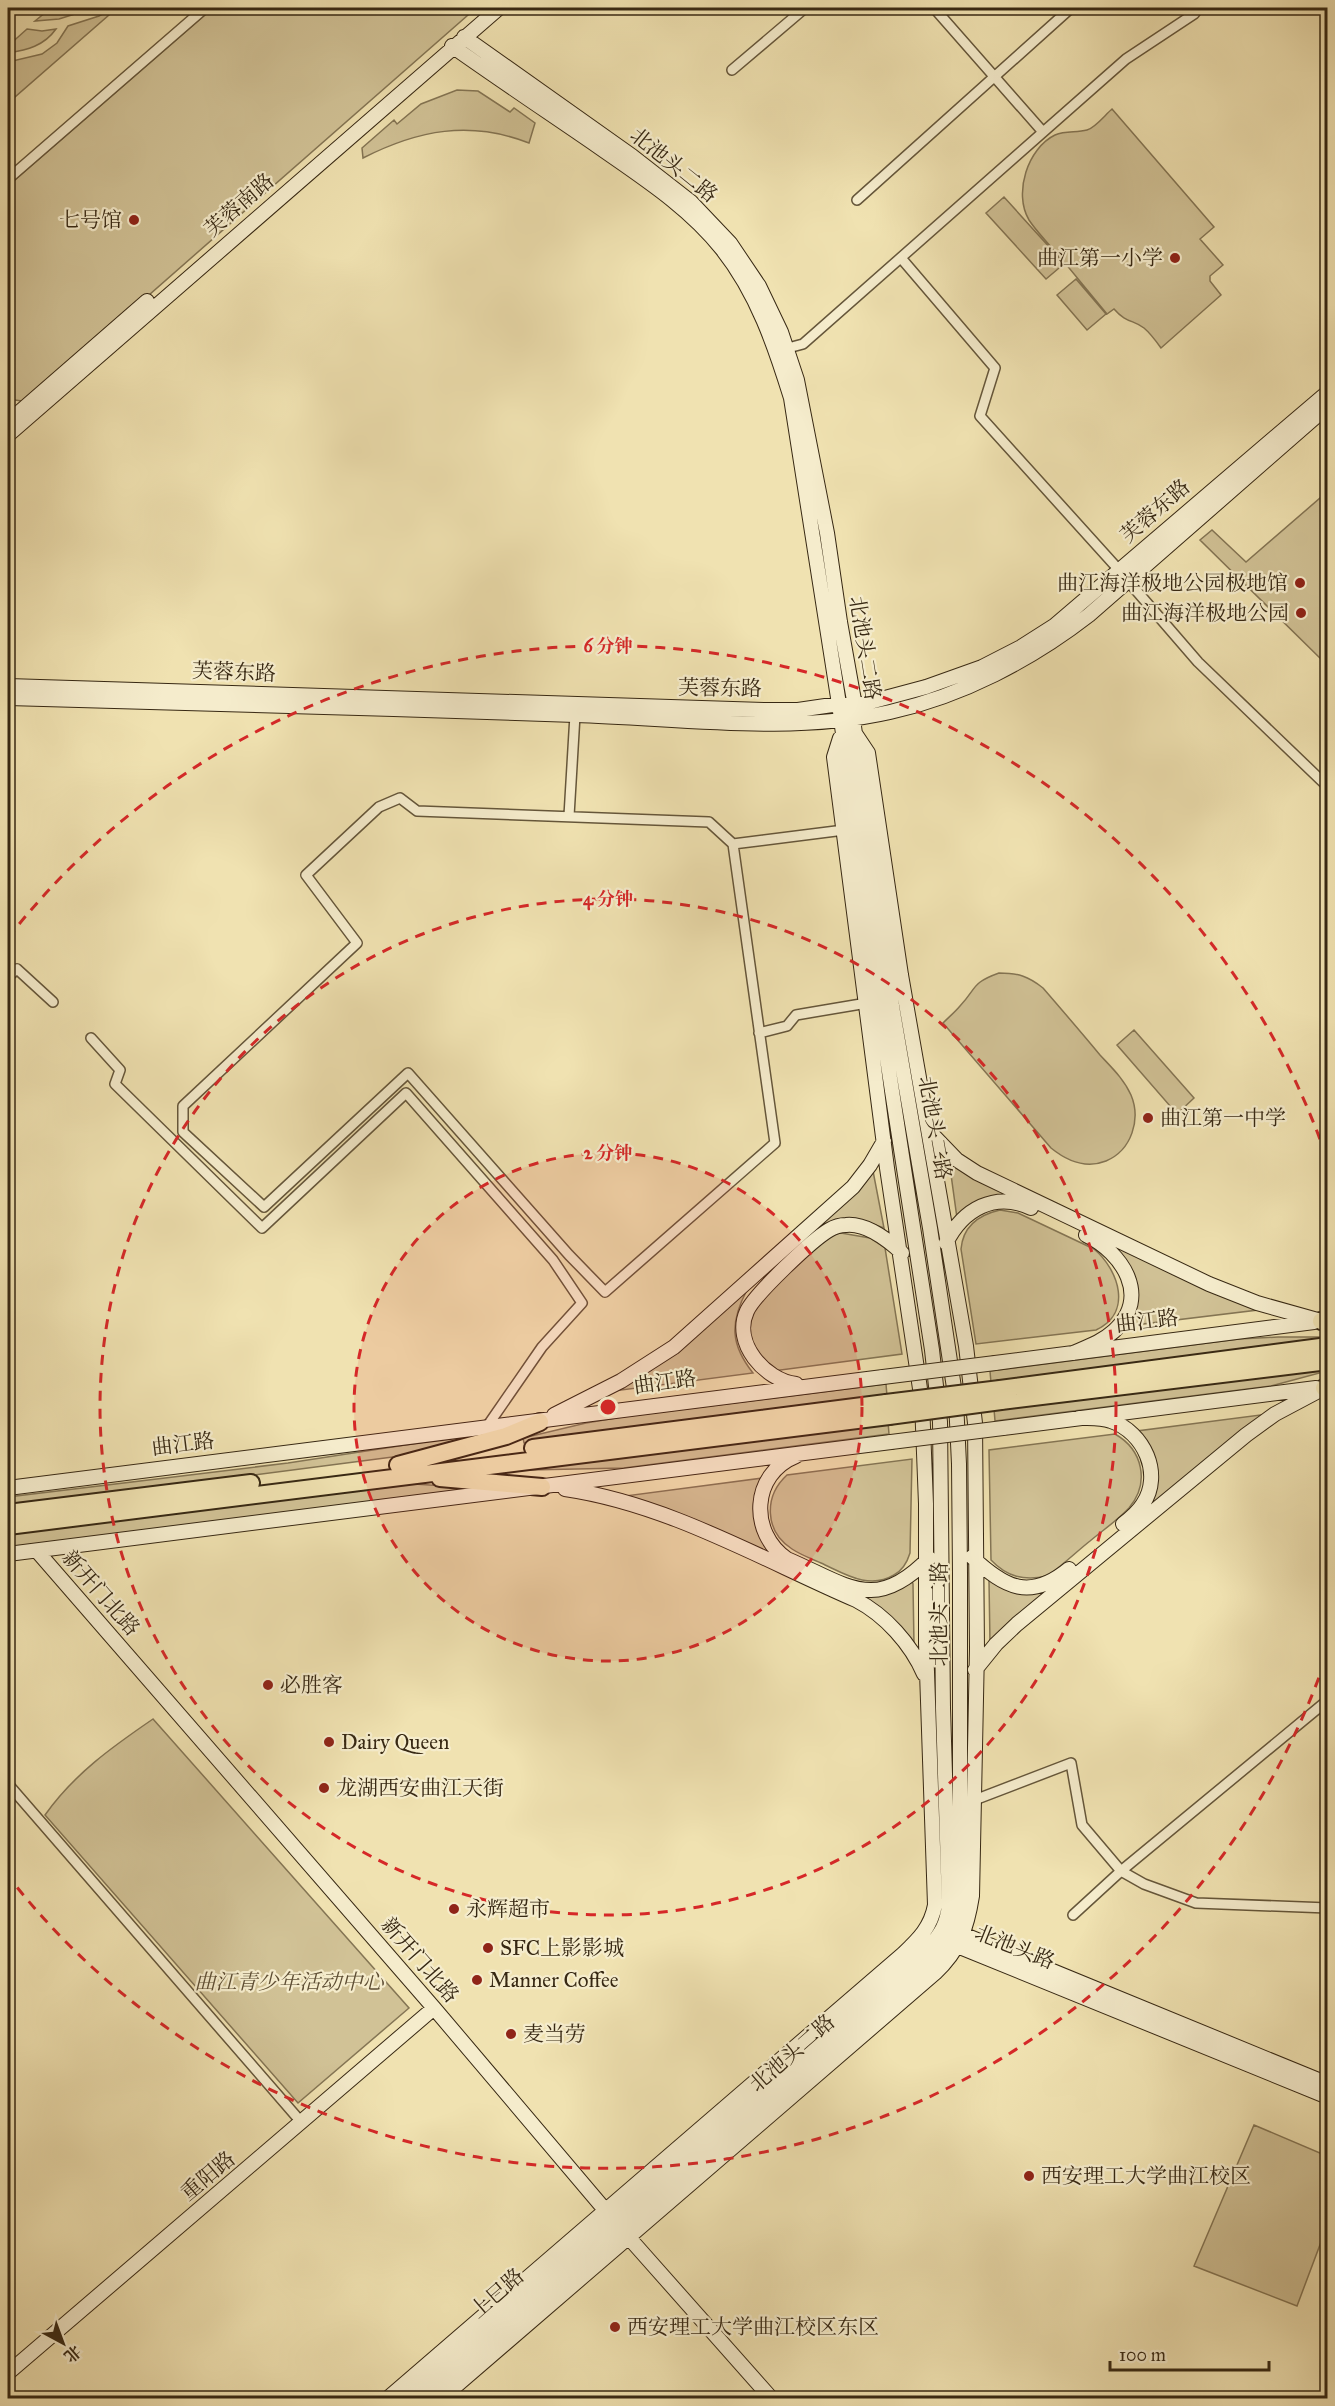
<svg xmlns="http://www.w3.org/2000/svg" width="1335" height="2406" viewBox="0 0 1335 2406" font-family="'IM FELL Great Primer','Noto Serif SC',serif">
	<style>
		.green { fill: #d1c296; stroke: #847554; stroke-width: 1.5 }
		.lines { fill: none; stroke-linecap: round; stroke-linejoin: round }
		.street-casing { stroke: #65563a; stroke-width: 12 }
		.secondary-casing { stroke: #372813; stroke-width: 16 }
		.highway-casing { stroke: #372813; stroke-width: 20 }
		.street { stroke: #f5eccc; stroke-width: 9 }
		.secondary { stroke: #f5eccc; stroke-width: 14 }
		.highway { stroke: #f0e2b1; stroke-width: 16 }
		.secondary-bridge-casing { stroke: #372813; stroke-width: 16; stroke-linecap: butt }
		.highway-bridge-casing { stroke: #372813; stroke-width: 20; stroke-linecap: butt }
		.secondary-bridge { stroke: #f5eccc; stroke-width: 14 }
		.highway-bridge { stroke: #f0e2b1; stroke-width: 16 }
		.ring { fill: none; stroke: #d62828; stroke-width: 3; stroke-dasharray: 10 8 }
		.poi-dot { fill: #8f2418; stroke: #f5eccc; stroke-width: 2 }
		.labels { text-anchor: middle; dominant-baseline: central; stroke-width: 4.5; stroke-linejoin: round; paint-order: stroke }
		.street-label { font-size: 21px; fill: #372813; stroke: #f5eccc }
		.poi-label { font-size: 21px; fill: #372813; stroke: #f5eccc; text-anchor: start }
		.park-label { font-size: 21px; font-style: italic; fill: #5e4e34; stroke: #f5eccc }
		.centre { fill: #d62828; stroke: #f5eccc; stroke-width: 3 }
		.ring-label { font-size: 18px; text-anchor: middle; font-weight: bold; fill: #d62828; stroke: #f5eccc; stroke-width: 4.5; stroke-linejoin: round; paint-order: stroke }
	</style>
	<rect width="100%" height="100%" fill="#f0e2b1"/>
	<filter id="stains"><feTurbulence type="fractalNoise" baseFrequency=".00333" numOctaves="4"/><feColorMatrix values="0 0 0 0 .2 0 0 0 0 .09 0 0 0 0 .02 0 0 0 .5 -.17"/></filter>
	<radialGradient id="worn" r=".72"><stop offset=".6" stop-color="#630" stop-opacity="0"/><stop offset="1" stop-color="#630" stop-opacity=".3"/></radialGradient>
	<path class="green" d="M51 8H94L59 19 35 21Z
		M114 8H117L8 103V62L42 54 57 43 68 26 99 16Z
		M213 8H476L35 395 22 401 8 399V186Z
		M27 29 42 31 56 29C44 46 27 50 8 53V46Z
		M457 90 478 91 510 112 514 108 535 123 529 143C470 120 418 130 363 158L362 148 394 120 397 124 421 104Z
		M1112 109 1214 227 1200 239 1223 265 1210 276V281L1221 295 1161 348C1156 341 1150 333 1144 328 1134 320 1126 323 1114 309L1107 314 1065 263 1046 279 986 213 1004 197 1061 260C1052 246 1038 234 1029 220 1013 193 1028 148 1055 135 1066 130 1076 133 1087 130 1095 128 1105 115 1112 109Z
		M1076 279 1106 314 1087 330 1057 295Z
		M1327 492V665L1200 540 1212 530 1246 562Z
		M999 973C1018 973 1028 976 1043 988 1062 1010 1081 1032 1100 1055 1111 1067 1124 1079 1131 1095 1141 1119 1132 1150 1106 1161 1086 1169 1067 1161 1051 1148L943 1023C949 1017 955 1012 960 1006 977 988 971 983 999 973Z
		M1134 1030 1194 1098 1177 1114 1117 1045Z
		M949 1160 1013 1195 957 1218Z
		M873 1171 884 1228 870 1223 833 1222 817 1227Z
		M1000 1210 1018 1213 1094 1249C1119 1270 1133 1313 1096 1330L976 1344 961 1249C963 1226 978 1215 1000 1210Z
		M841 1233 870 1238 885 1248 902 1354 773 1371C763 1361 750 1347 748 1333 743 1301 810 1253 833 1234Z
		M1111 1243 1258 1310 1126 1326 1133 1310 1122 1255Z
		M747 1290C730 1322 730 1344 753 1373L614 1391Z
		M1278 1337H1327V1341L991 1383 990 1371 1239 1339Z
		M1327 1366V1371L1271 1386 995 1421 994 1409Z
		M886 1384 887 1396 524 1443 523 1438 586 1423 628 1416Z
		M1268 1414 1149 1509 1147 1507 1151 1500 1137 1431Z
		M888 1422 889 1434 624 1468 529 1470V1467Z
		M477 1434 478 1439 408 1455 8 1507V1497L288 1463Z
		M1115 1434C1143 1450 1150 1483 1129 1508 1118 1520 1103 1530 1090 1541 1076 1552 1062 1566 1047 1576 1024 1581 1007 1577 991 1560L989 1450Z
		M912 1459 910 1553C907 1563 903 1570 894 1575 869 1590 845 1574 821 1563 812 1559 801 1555 792 1549 764 1531 764 1496 787 1475Z
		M763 1478 760 1484 773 1554 771 1555 625 1496Z
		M414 1484 477 1488 8 1548V1534L385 1486Z
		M990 1579 1054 1585 990 1643 989 1581Z
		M912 1581 913 1584 914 1645 859 1594Z
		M153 1719 409 2008 298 2103 45 1815C74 1774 112 1747 153 1719Z
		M1254 2125 1327 2156V2226L1297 2306 1194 2266Z"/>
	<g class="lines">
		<g class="street-casing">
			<path id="street" d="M934 8 1043 132
				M732 70 805 8
				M8 179 205 8
				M857 200 1071 8
				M901 258 995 368 980 416 1119 570
				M788 348 803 344 1126 59 1194 14 1199 8
				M1128 581 1198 662 1328 787
				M400 798 417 811 709 822 733 844 775 1143 605 1292 569 1255 408 1073 264 1207 183 1132V1106L357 943 306 875 379 807Z
				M569 816 575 715
				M733 844 844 830
				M8 977 17 969 53 1002
				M759 1033 787 1026 796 1015 867 1003
				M91 1038 120 1070 115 1084 262 1228 406 1093 553 1260 582 1303 542 1347 486 1428
				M8 1784 302 2123
				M972 1801 1071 1763 1082 1825 1121 1871 1144 1884 1196 1903 1328 1908
				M1073 1915 1121 1871 1328 1700"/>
		</g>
		<g class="secondary-casing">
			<path id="secondary" d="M8 422 147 301
				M8 435 499 8
				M8 686 764 710H798L839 704 855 706 926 687 982 667 1021 647 1054 626 1328 392
				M8 698C196 704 386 708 575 715 678 718 789 735 890 712 962 696 1031 660 1089 615L1328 406
				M930 1132 957 1160 977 1173 1209 1284 1257 1303 1321 1321
				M946 1243C963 1209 995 1191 1031 1208
				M1073 1353C1087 1347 1102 1342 1114 1331 1151 1297 1123 1253 1086 1235
				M995 1363 1314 1322
				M796 1384C765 1380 732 1343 747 1311 755 1294 812 1240 829 1230 834 1227 840 1225 846 1225 866 1223 888 1240 902 1253
				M554 1415 621 1381 674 1347 853 1187 870 1165 884 1141
				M1079 1418C1090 1418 1101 1417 1111 1421 1144 1432 1163 1474 1143 1504 1138 1512 1131 1518 1123 1524
				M1003 1428 1316 1388
				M796 1456C751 1474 749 1533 787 1559 848 1585 875 1614 929 1558
				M8 1488 883 1377
				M565 1489C668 1504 761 1559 856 1600 885 1615 911 1644 924 1674
				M37 1551 434 2008 611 2217
				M8 1554 891 1442
				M972 1557C1005 1588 1030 1601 1069 1569
				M975 1670 996 1644 1017 1624 1246 1435 1275 1414 1324 1388
				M955 1931 1328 2084
				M950 1943 1328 2097
				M623 2231 771 2398
				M8 2373 434 2008
				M388 2398 903 1954C919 1939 931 1927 935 1905L926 1643V1504L922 1402 887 1168 834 757 840 738
				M407 2398 928 1948C941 1934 947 1924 949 1905L943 1708 940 1422 932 1350 886 1052 839 704 791 398C775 346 757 293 722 249 688 206 640 176 596 145 548 112 500 80 452 46
				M426 2398 935 1957C952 1942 958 1928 960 1906V1574L959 1464 956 1401 930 1228 892 1006 853 719 855 706 840 622 827 533 797 380 781 332 759 286 730 243 691 202 632 156 464 37
				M442 2398 935 1973C959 1951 967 1928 972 1896L977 1649 975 1423 966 1346 901 975 868 753 856 735"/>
		</g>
		<g class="highway-casing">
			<path id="highway" d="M1321 1321 1328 1323
				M1324 1388 1328 1386
				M1000 1389 1328 1346
				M1001 1401 1328 1361
				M533 1448 886 1403
				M398 1465 506 1436 540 1422
				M440 1478 542 1487
				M8 1513 251 1483
				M8 1526 889 1416"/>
		</g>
		<use href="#street" class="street"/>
		<use href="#secondary" class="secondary"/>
		<use href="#highway" class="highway"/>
		<g class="secondary-bridge-casing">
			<path id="secondary-bridge" d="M883 1377 995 1363
				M891 1442 1003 1428"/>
		</g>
		<g class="highway-bridge-casing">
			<path id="highway-bridge" d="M886 1403 1000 1389
				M889 1416 1001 1401"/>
		</g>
		<use href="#secondary-bridge" class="secondary-bridge"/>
		<use href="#highway-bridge" class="highway-bridge"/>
	</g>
	<circle cx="608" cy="1407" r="254" fill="#d62828" fill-opacity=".12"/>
	<g class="ring">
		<circle cx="608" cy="1407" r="254"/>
		<circle cx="608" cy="1407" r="508"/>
		<path d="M1325 1661A761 761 0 0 1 8 1876M8 938A761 761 0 0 1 1325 1153"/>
	</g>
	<g class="poi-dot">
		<circle cx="134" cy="220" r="6"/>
		<circle cx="1175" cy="258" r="6"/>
		<circle cx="1300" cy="583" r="6"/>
		<circle cx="1301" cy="613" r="6"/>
		<circle cx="1148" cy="1118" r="6"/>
		<circle cx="268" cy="1685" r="6"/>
		<circle cx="329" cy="1742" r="6"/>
		<circle cx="324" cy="1788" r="6"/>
		<circle cx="454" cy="1909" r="6"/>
		<circle cx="488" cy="1948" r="6"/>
		<circle cx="477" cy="1980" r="6"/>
		<circle cx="511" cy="2034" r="6"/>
		<circle cx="1029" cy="2176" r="6"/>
		<circle cx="615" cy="2327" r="6"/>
	</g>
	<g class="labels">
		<g class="street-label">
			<text transform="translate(674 165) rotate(39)">北池头二路</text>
			<text transform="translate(239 205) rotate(-41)">芙蓉南路</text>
			<text transform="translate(1155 511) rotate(-41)">芙蓉东路</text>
			<text transform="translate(865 648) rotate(81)">北池头二路</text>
			<text transform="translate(234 672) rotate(2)">芙蓉东路</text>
			<text transform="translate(720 688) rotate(1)">芙蓉东路</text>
			<text transform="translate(935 1128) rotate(80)">北池头二路</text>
			<text transform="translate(1147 1321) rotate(-7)">曲江路</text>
			<text transform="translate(665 1382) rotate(-8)">曲江路</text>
			<text transform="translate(183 1444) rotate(-7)">曲江路</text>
			<text transform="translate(101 1593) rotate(49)">新开门北路</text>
			<text transform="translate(939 1614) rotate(-90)">北池头二路</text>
			<text transform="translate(1015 1947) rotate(22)">北池头路</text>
			<text transform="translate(420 1960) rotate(49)">新开门北路</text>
			<text transform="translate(792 2053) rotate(-41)">北池头二路</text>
			<text transform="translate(208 2176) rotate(-40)">重阳路</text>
			<text transform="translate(497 2293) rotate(-41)">上巳路</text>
		</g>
		<g class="poi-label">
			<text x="122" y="220" text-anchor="end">七号馆</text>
			<text x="1163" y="258" text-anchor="end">曲江第一小学</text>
			<text x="1288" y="583" text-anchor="end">曲江海洋极地公园极地馆</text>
			<text x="1289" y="613" text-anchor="end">曲江海洋极地公园</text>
			<text x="1160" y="1118">曲江第一中学</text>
			<text x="280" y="1685">必胜客</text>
			<text x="341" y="1742">Dairy Queen</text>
			<text x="336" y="1788">龙湖西安曲江天街</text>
			<text x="466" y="1909">永辉超市</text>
			<text x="500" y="1948">SFC上影影城</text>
			<text x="489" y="1980">Manner Coffee</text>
			<text x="523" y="2034">麦当劳</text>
			<text x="1041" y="2176">西安理工大学曲江校区</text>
			<text x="627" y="2327">西安理工大学曲江校区东区</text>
		</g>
		<g class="park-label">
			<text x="289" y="1982">曲江青少年活动中心</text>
		</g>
	</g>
	<circle cx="608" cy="1407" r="9" class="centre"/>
	<g class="ring-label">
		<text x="608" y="652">6 分钟</text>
		<text x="608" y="905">4 分钟</text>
		<text x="608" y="1159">2 分钟</text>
	</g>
	<rect width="1335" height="2406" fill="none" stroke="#f0e2b1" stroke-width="30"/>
	<rect x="9" y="9" width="1317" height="2388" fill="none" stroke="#372813" stroke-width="3"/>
	<rect x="15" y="15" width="1305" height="2376" fill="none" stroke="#372813" stroke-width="1.5"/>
	<g transform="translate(63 2343) rotate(139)" stroke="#f5eccc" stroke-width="4.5" paint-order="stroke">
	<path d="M0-4.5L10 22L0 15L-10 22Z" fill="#372813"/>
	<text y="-9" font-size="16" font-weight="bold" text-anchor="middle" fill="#372813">北</text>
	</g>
	<path d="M1110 2361v9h159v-9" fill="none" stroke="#372813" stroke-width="3"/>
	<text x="1119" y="2361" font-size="18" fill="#372813" stroke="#f5eccc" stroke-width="4.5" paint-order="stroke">100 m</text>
	<rect width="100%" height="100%" filter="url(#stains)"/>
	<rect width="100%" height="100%" fill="url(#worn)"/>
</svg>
